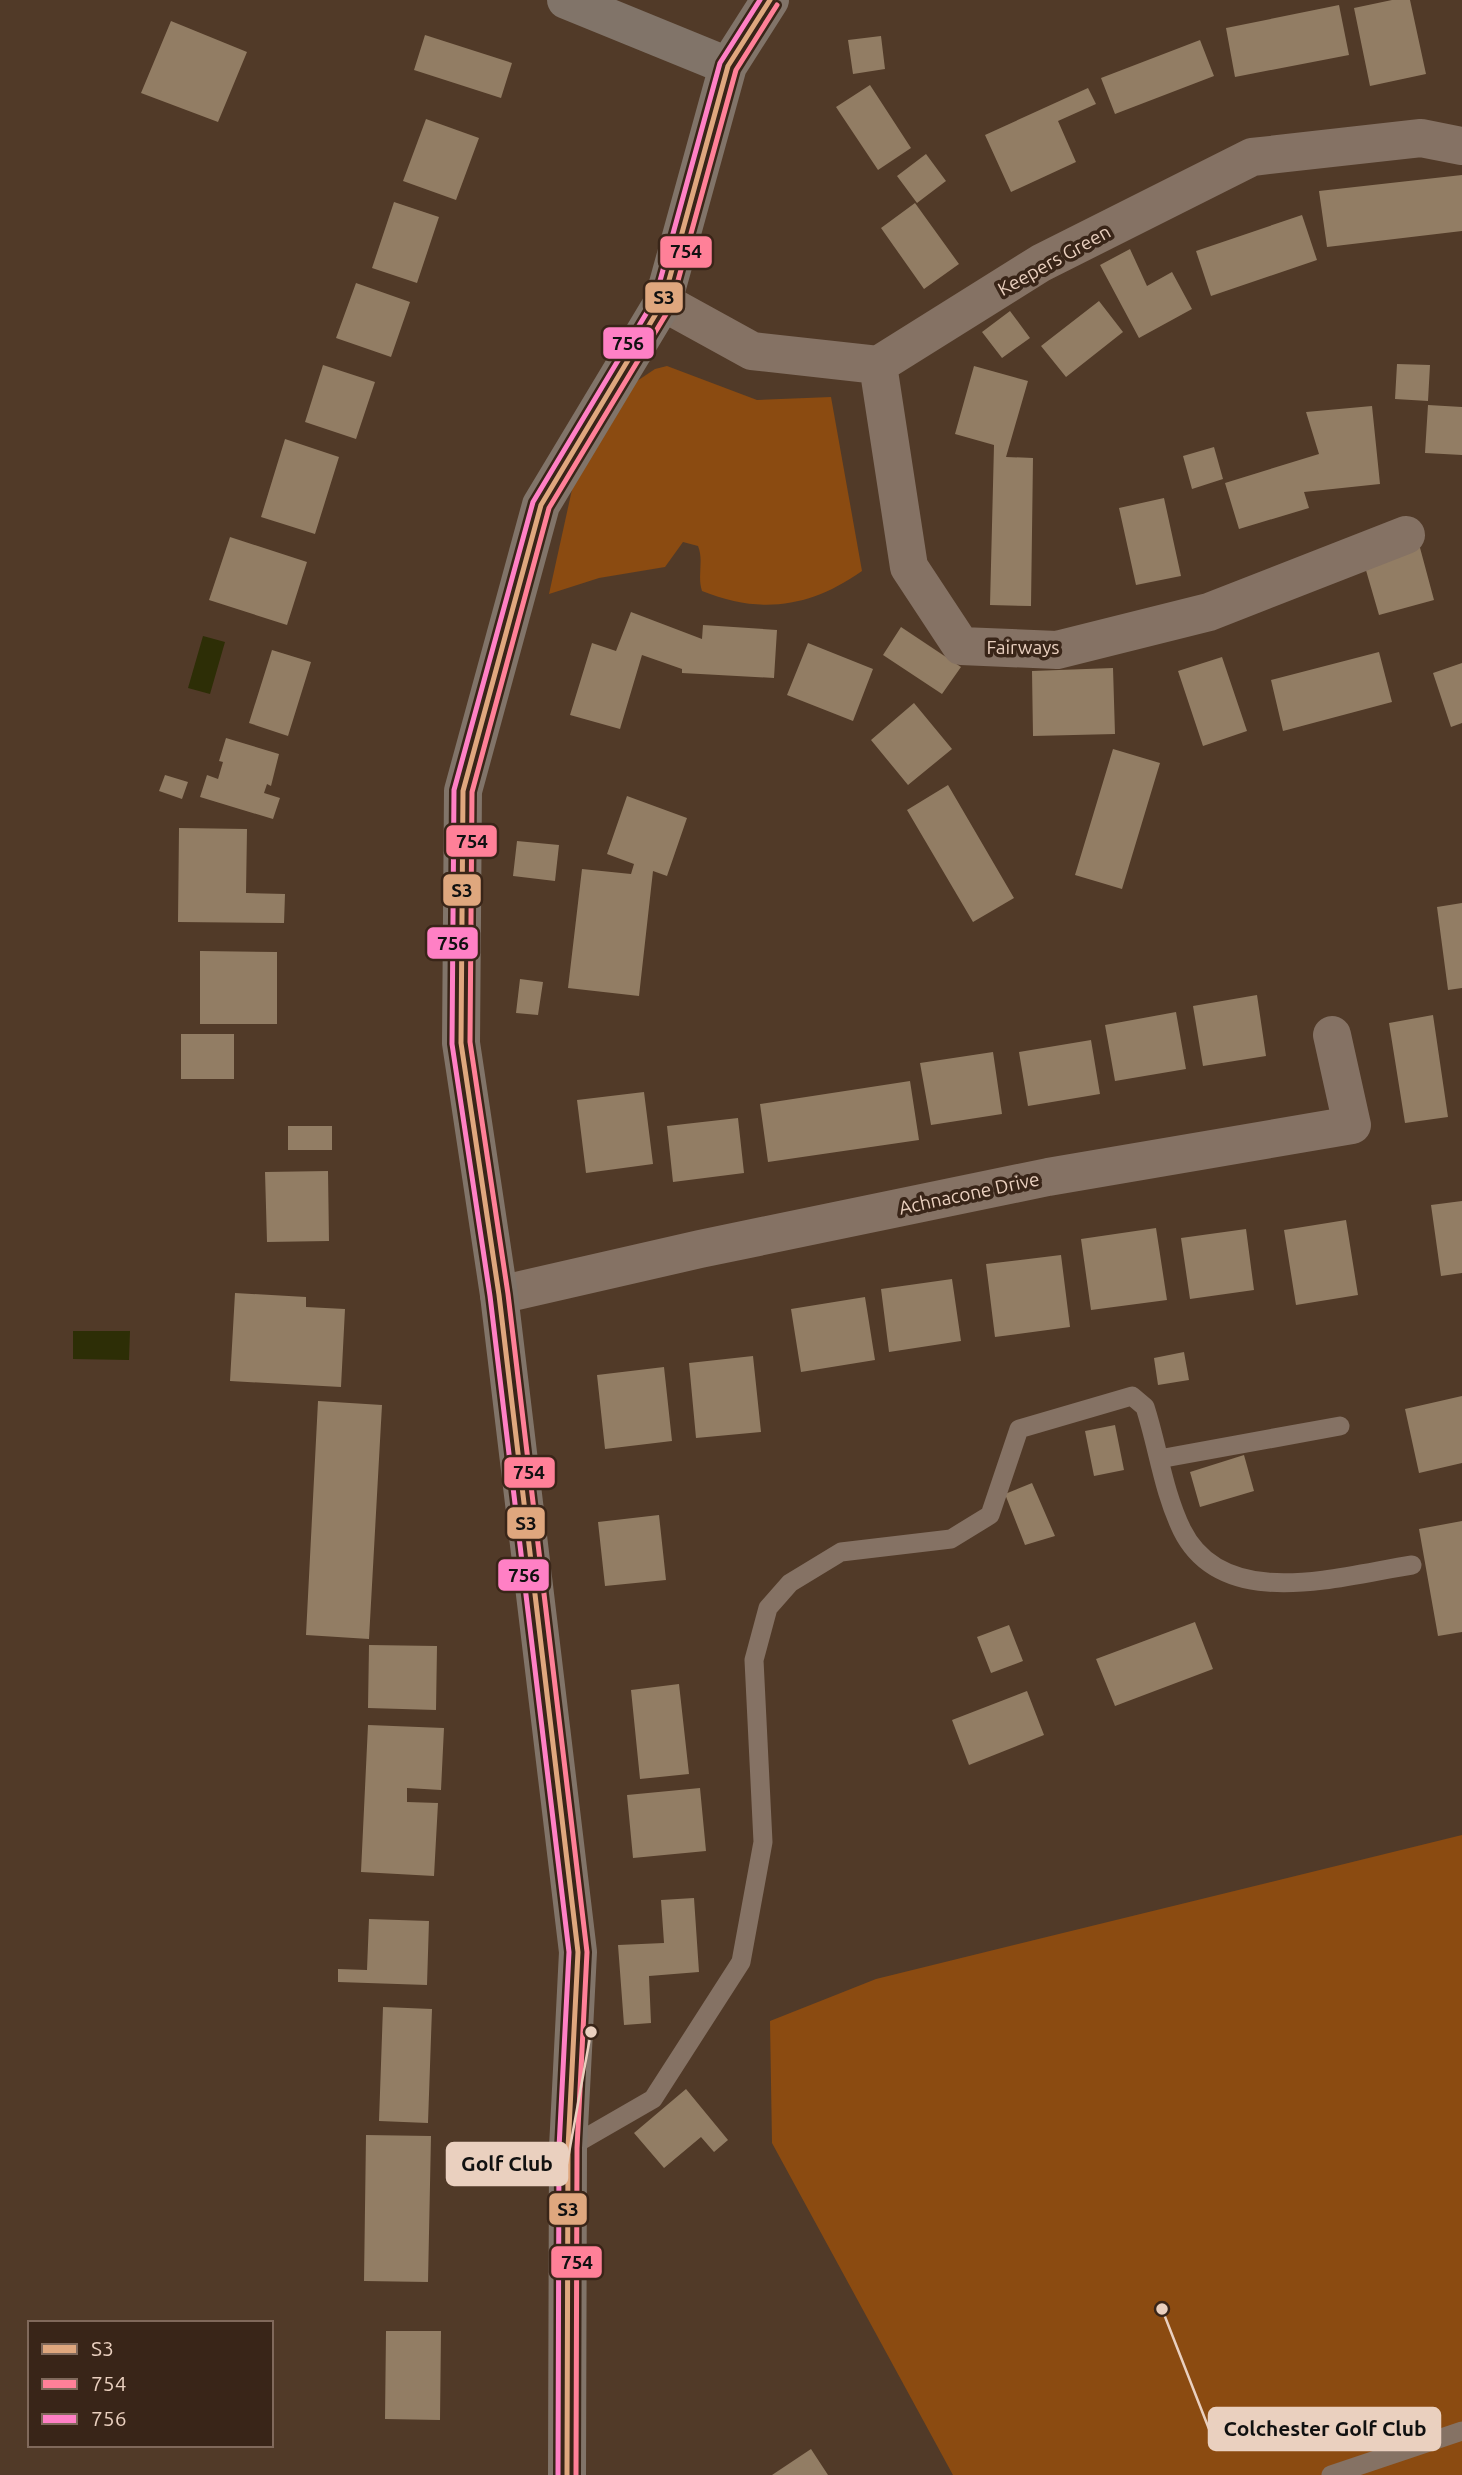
<svg xmlns="http://www.w3.org/2000/svg" width="1462" height="2475" viewBox="0 0 1462 2475" font-family="Ubuntu,sans-serif">
	<style>
		.green { fill: #8b4b11 }
		.water { fill: #2d2e06 }
		.building { fill: #927d64 }
		.lines { fill: none; stroke-linecap: round; stroke-linejoin: round }
		.lane { stroke: #857264; stroke-width: 19 }
		.street { stroke: #857264; stroke-width: 38 }
		.secondary { stroke: #817469; stroke-width: 38 }
		.bus-1-casing { stroke: #392518; stroke-width: 10 }
		.bus-2-casing { stroke: #392518; stroke-width: 10 }
		.bus-3-casing { stroke: #392518; stroke-width: 10 }
		.bus-1 { stroke: #dfa77e; stroke-width: 5 }
		.bus-2 { stroke: #ff8098; stroke-width: 5 }
		.bus-3 { stroke: #ff80c5; stroke-width: 5 }
		.labels { text-anchor: middle; dominant-baseline: central; stroke-width: 7; stroke-linejoin: round; paint-order: stroke }
		.street-label { font-size: 19px; fill: #ead0bf; stroke: #392518 }
		.leader { fill: none; stroke: #ead0bf; stroke-width: 2.5 }
		.callout-dot { fill: #ead0bf; stroke: #392518; stroke-width: 2.5 }
		.callout { fill: #ead0bf; stroke: #ead0bf; stroke-width: 2.5 }
		.callout-label { font-size: 21px; text-anchor: middle; font-weight: bold; fill: #111 }
		.line-badge { stroke: #392518; stroke-width: 2.5 }
		.pale-badge-label { font-size: 19px; text-anchor: middle; font-weight: bold; fill: #111 }
	</style>
	<rect width="100%" height="100%" fill="#513a28"/>
	<path class="green" d="M667 366 757 400 831 397 862 571C811 607 761 615 702 591 697 576 704 560 698 546L683 542 665 567 599 578 549 594 573 485 631 385 655 369Z
		M1462 1835V2475H953L772 2143 770 2021 876 1979Z"/>
	<path class="water" d="M203 636 225 642 210 694 188 688Z
		M73 1331H130L129 1360 73 1359Z"/>
	<path class="building" d="M1392 0H1410L1426 74 1370 86 1354 8Z
		M1339 5 1349 55 1235 77 1226 28Z
		M171 21 247 52 218 122 141 93Z
		M425 35 512 63 501 98 414 70Z
		M881 36 885 69 853 74 848 40Z
		M1200 40 1214 76 1115 114 1101 78Z
		M870 85 911 148 878 170 836 107Z
		M1088 88 1096 104 1058 121 1076 162 1011 192 985 135Z
		M426 119 479 138 456 200 403 181Z
		M926 154 946 181 917 203 897 176Z
		M1462 175V231L1327 247 1319 191Z
		M394 202 439 217 417 283 372 268Z
		M915 203 959 264 924 289 881 228Z
		M1302 215 1317 260 1211 296 1196 251Z
		M1130 249 1147 286 1172 272 1192 309 1139 338 1100 265Z
		M356 283 410 302 391 357 336 338Z
		M1099 301 1123 332 1066 377 1041 346Z
		M1010 311 1030 338 1002 358 982 332Z
		M1397 364 1430 365 1428 401 1395 399Z
		M323 365 375 382 356 439 305 422Z
		M974 366 1028 381 1006 457 1033 458 1031 606 990 605 994 445 955 434Z
		M1428 405 1462 407V455L1425 453Z
		M1372 406 1380 484 1304 492 1309 508 1239 529 1225 483 1319 454 1306 412Z
		M285 439 339 457 315 534 261 517Z
		M1214 447 1223 479 1192 489 1183 456Z
		M1164 498 1181 576 1136 585 1119 508Z
		M230 537 307 562 287 625 209 600Z
		M1419 544 1434 600 1379 615 1363 560Z
		M631 612 702 639 703 625 777 630 774 678 682 673V669L642 655 620 729 570 715 592 643 616 651Z
		M901 627 961 667 942 694 883 655Z
		M808 643 873 669 853 721 787 695Z
		M272 650 311 662 288 736 249 723Z
		M1379 652 1392 702 1283 731 1271 680Z
		M1222 657 1247 731 1203 746 1178 671Z
		M1462 663V723L1451 727 1433 673Z
		M1113 668 1115 734 1033 736 1032 671Z
		M914 703 952 749 908 785 871 740Z
		M226 738 279 754 271 786 267 784 264 793 280 798 273 819 200 797 207 775 218 779 223 762 219 761Z
		M1113 749 1160 763 1122 889 1075 875Z
		M165 775 188 782 182 799 159 791Z
		M948 785 1014 898 973 922 907 810Z
		M627 796 687 818 667 876 653 871 639 996 568 988 582 869 631 874 634 864 607 854Z
		M179 828 247 829 246 893 285 894 284 923 178 922Z
		M517 841 559 845 555 881 513 876Z
		M1462 903V988L1448 990 1437 907Z
		M200 951 277 952V1024H200Z
		M520 979 543 982 538 1015 516 1013Z
		M1257 995 1266 1056 1203 1066 1193 1006Z
		M1176 1012 1186 1069 1115 1081 1105 1025Z
		M1433 1015 1448 1117 1405 1123 1389 1023Z
		M181 1034H234V1079H181Z
		M1091 1040 1100 1094 1028 1106 1019 1052Z
		M993 1052 1002 1114 931 1125 920 1063Z
		M910 1081 919 1140 768 1162 760 1104Z
		M644 1092 653 1164 586 1173 577 1100Z
		M738 1118 744 1173 673 1182 667 1126Z
		M288 1126H332V1150H288Z
		M328 1171 329 1241 267 1242 265 1172Z
		M1462 1201V1273L1441 1276 1431 1205Z
		M1346 1220 1358 1295 1296 1305 1284 1230Z
		M1156 1228 1167 1300 1091 1310 1081 1239Z
		M1246 1229 1254 1290 1190 1299 1181 1238Z
		M1061 1255 1070 1327 995 1337 986 1264Z
		M952 1279 961 1341 889 1352 881 1289Z
		M235 1293 306 1297V1307L345 1309 341 1387 230 1381Z
		M865 1297 875 1360 801 1372 791 1309Z
		M1184 1352 1189 1380 1158 1385 1154 1358Z
		M753 1356 761 1432 696 1438 689 1363Z
		M664 1367 672 1441 605 1449 597 1375Z
		M1462 1396V1463L1419 1473 1405 1409Z
		M318 1401 382 1405 369 1639 306 1635Z
		M1115 1425 1124 1470 1094 1476 1085 1431Z
		M1244 1455 1254 1491 1200 1507 1190 1472Z
		M1032 1483 1055 1536 1025 1545 1005 1494Z
		M659 1515 666 1580 605 1586 598 1522Z
		M1462 1521V1632L1438 1636 1419 1529Z
		M1195 1622 1213 1669 1115 1706 1096 1659Z
		M1009 1625 1023 1661 991 1673 977 1637Z
		M369 1645 437 1646 436 1710 368 1708Z
		M679 1684 689 1774 640 1779 631 1690Z
		M1027 1691 1044 1735 969 1765 952 1720Z
		M368 1725 444 1728 441 1790 407 1788V1802L438 1803 434 1876 361 1872Z
		M700 1788 706 1851 633 1858 627 1795Z
		M694 1898 699 1972 649 1976 651 2023 624 2025 618 1945 664 1943 661 1900Z
		M369 1919 429 1921 427 1985 338 1982V1969L367 1970Z
		M383 2007 432 2009 428 2123 379 2121Z
		M686 2089 728 2140 714 2152 701 2137 664 2168 634 2133Z
		M366 2135 431 2136 428 2282 364 2281Z
		M386 2331H441L440 2420 385 2419Z
		M811 2449 828 2475H772Z"/>
	<g class="lines">
		<path class="lane" d="M1159 1459 1340 1426
			M568 2148 653 2099 741 1962 763 1842 754 1660 768 1608 790 1583 841 1552 951 1539 990 1515 1019 1429 1132 1396 1145 1407C1158 1447 1163 1491 1182 1530 1223 1613 1340 1576 1412 1565
			M1331 2475 1462 2431"/>
		<path class="street" d="M663 302 752 351 878 365 1041 263 1252 157 1421 138 1462 146
			M878 365 909 567 961 646 1057 650 1209 612 1406 535
			M499 1295 700 1249 1048 1177 1352 1125 1332 1035"/>
		<path class="secondary" d="M566 0 728 66
			M567 2475 568 2148 578 1952 499 1295 461 1043 463 791 541 505 663 302 728 66 770 0"/>
		<g class="bus-1-casing">
			<path id="bus-1" d="M567 2475 568 2148 578 1952 499 1295 461 1043 463 791 541 505 663 302 728 66 770 0"/>
		</g>
		<g class="bus-2-casing">
			<path id="bus-2" d="M576 2475 577 2148 587 1952 508 1294 470 1042 472 792 549 508 671 306 736 70 777 5"/>
		</g>
		<g class="bus-3-casing">
			<path id="bus-3" d="M558 2475 559 2148 569 1952 490 1296 452 1044 454 790 533 502 655 299 720 63 760 0"/>
		</g>
		<use href="#bus-1" class="bus-1"/>
		<use href="#bus-2" class="bus-2"/>
		<use href="#bus-3" class="bus-3"/>
	</g>
	<g class="labels">
		<g class="street-label">
			<text transform="translate(1054 260) rotate(-29)">Keepers Green</text>
			<text x="1023" y="647">Fairways</text>
			<text transform="translate(969 1193) rotate(-12)">Achnacone Drive</text>
		</g>
	</g>
	<path class="leader" d="M591 2032L567 2164M1162 2309L1209 2429"/>
	<g class="callout-dot">
		<circle cx="591" cy="2032" r="7"/>
		<circle cx="1162" cy="2309" r="7"/>
	</g>
	<g class="callout">
		<rect x="447" y="2143" width="120" height="42" rx="7"/>
		<rect x="1209" y="2408" width="231" height="42" rx="7"/>
	</g>
	<g class="callout-label">
		<text x="507" y="2171">Golf Club</text>
		<text x="1325" y="2436">Colchester Golf Club</text>
	</g>
	<g class="line-badge">
		<rect x="659" y="235" width="54" height="34" rx="7" fill="#ff8098"/>
		<rect x="644" y="281" width="40" height="33" rx="7" fill="#dfa77e"/>
		<rect x="602" y="326" width="53" height="34" rx="7" fill="#ff80c5"/>
		<rect x="445" y="824" width="53" height="34" rx="7" fill="#ff8098"/>
		<rect x="442" y="873" width="40" height="34" rx="7" fill="#dfa77e"/>
		<rect x="426" y="926" width="53" height="34" rx="7" fill="#ff80c5"/>
		<rect x="503" y="1456" width="53" height="33" rx="7" fill="#ff8098"/>
		<rect x="506" y="1506" width="40" height="34" rx="7" fill="#dfa77e"/>
		<rect x="497" y="1558" width="53" height="34" rx="7" fill="#ff80c5"/>
		<rect x="548" y="2192" width="40" height="34" rx="7" fill="#dfa77e"/>
		<rect x="550" y="2245" width="53" height="34" rx="7" fill="#ff8098"/>
	</g>
	<g class="pale-badge-label">
		<text x="686" y="258">754</text>
		<text x="664" y="304">S3</text>
		<text x="628" y="350">756</text>
		<text x="472" y="848">754</text>
		<text x="462" y="897">S3</text>
		<text x="453" y="950">756</text>
		<text x="529" y="1479">754</text>
		<text x="526" y="1530">S3</text>
		<text x="524" y="1582">756</text>
		<text x="568" y="2216">S3</text>
		<text x="577" y="2269">754</text>
	</g>
	<rect x="28" y="2321" width="245" height="126" fill="#392518" stroke="#80695b" stroke-width="2"/>
	<rect x="42" y="2344" width="35" height="10" fill="#dfa77e" stroke="#80695b" stroke-width="2"/>
	<text x="91" y="2356" font-size="21" fill="#ead0bf">S3</text>
	<rect x="42" y="2379" width="35" height="10" fill="#ff8098" stroke="#80695b" stroke-width="2"/>
	<text x="91" y="2391" font-size="21" fill="#ead0bf">754</text>
	<rect x="42" y="2414" width="35" height="10" fill="#ff80c5" stroke="#80695b" stroke-width="2"/>
	<text x="91" y="2426" font-size="21" fill="#ead0bf">756</text>
</svg>
